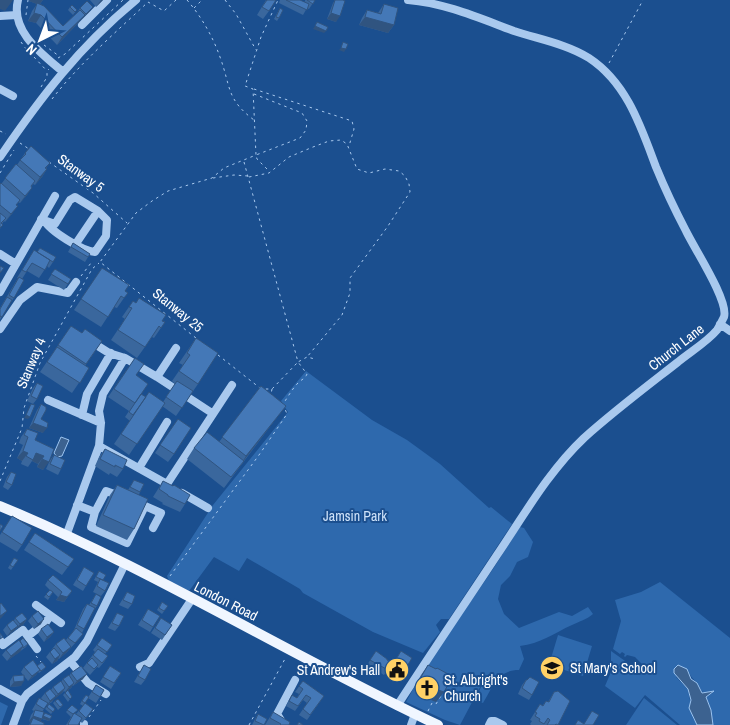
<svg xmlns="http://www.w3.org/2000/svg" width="730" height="725" viewBox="0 0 730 725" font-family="'Archivo Narrow',sans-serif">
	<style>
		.green { fill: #2e69ad }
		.water { fill: #3c6290; stroke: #9cc4f0 }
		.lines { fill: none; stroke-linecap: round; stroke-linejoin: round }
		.path { stroke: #a9c9ee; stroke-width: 1; stroke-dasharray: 2.5 4; stroke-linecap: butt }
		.minor { stroke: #a9c9ee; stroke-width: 8 }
		.major { stroke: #f0f6ff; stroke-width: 10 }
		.wall { fill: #3a679d }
		.shaded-wall { fill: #305480 }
		.building { fill: #4478b7; stroke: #305480 }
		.labels { text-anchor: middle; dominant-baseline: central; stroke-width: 4; stroke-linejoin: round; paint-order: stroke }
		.street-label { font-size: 14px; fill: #fff; stroke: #1b4f8f }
		.park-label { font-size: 14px; fill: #cfe3fa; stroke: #1b4f8f }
		.poi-label { font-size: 14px; fill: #fff; stroke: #1b4f8f; text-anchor: start }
	</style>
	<rect width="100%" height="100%" fill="#1b4f8f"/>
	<path class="green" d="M306 371 372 420 407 440 440 464 489 508 491 507 512 524 449 619H441L436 625 440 632 423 653 373 632 303 593 300 589 247 558 239 571 214 557 189 591 169 581 167 576 213 505 288 412 281 401Z
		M520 527 524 528 533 542 528 557 517 562 510 576 501 585 498 599 504 614 519 628 559 612 572 616 588 607 593 614C586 620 580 621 572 625 554 633 540 644 520 646L524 659 519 670C497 670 493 687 483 703L475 700 487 674 460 725 445 720 406 702 423 671 493 569Z
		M660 582 730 638V725H713L711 710 706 697 707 695 713 693C697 692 704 692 697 683 692 678 690 675 687 669L676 677 688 689 693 718 697 725H680L645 695 635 708 605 686 611 672V651L635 668 638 665 645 670 646 668 635 657 627 655 625 657 624 656 625 654 622 652 620 654 613 649 621 621 615 600 641 592Z
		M558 635 592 646 583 676 549 665Z
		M644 698 677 725H626Z
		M0 702 8 706 1 725H0Z"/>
	<path class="water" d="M61 437 69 440 62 456 57 457 54 453Z
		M678 665 687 669 691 679 697 683 702 693 714 691 706 697 711 710 713 725H697L689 708 691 700 688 689 674 673V669Z"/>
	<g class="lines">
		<path class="path" d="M187 0C201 16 213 37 220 57 231 87 226 99 254 120
			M225 0 236 14 256 50
			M194 8 202 0
			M26 15 28 0
			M21 42 26 49
			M44 45 59 56
			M34 57 47 71
			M58 58 65 54 123 0
			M609 63 643 0
			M41 87 47 77V71L49 69
			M254 89 352 121 354 129 349 146
			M254 94 302 113 307 121 306 130 300 138 256 155 257 159 269 171
			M52 99C80 63 115 33 148 2L164 11 176 0
			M0 131 6 134
			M20 143 29 149
			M49 162 93 193 127 223
			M244 162 298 362 307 357 315 359
			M0 173 14 150
			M249 177 269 173 289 157 313 147 329 141 341 140 347 144 357 169 369 173 385 169 399 171 405 176 409 184 410 192 388 226 350 278V293L342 315 307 357
			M213 178 234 175 248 176
			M81 276 91 263
			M201 342 100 262 136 213 152 201 168 191 212 178 224 168 256 155 253 89 245 86 261 37 278 0
			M218 355 260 388
			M272 389 271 394 275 398
			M0 481 22 428 24 408 40 363 92 269 99 263
			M170 576 259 455 287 414 283 404C288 397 292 389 298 383 302 379 305 379 307 374L298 362 272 389H263
			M36 656 41 662
			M446 677 451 678 449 682
			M428 711 432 703 436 704 441 696
			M89 717 101 700
			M249 725 286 657"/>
		<path class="minor" d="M18 0C10 31 42 54 62 71
			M0 16 17 15
			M82 25 107 0
			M0 89 13 96
			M0 157C41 97 79 47 136 0
			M41 219 55 224 70 200 75 197 98 211 107 220 106 236 95 252C82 251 50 231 44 220
			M75 245 98 211
			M0 254 16 264
			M0 292 55 196
			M720 324 730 331
			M0 329 20 300 37 287 68 293 76 282
			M90 341 109 353 125 358 157 377 212 413
			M157 377 176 348
			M48 400 101 423
			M82 415 87 394 111 353
			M99 446 167 484 232 385
			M139 468 167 422
			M182 493 208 508
			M77 505 95 512 106 491 120 496
			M145 506 161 513 153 528
			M95 512 91 527 127 543 145 506 135 502
			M66 536 99 446 101 423 99 411 103 394 125 358
			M36 605 61 623
			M28 636 46 622 50 616
			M0 640 3 645 23 630 37 649
			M70 661 88 683 106 694
			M140 667 149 663 192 599
			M0 689 22 701
			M397 706C430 655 464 605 497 555 524 515 549 471 584 438 614 411 646 387 678 362 690 352 707 342 717 330 719 327 722 321 724 317 729 301 694 248 686 231 675 210 665 189 656 167 641 127 627 83 589 58 567 44 538 39 514 31 479 18 445 3 408 0
			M13 725 22 701 27 694 75 657 87 641 125 564
			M84 725V724
			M284 725 277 714 295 680
			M411 725 415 714
			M489 725 491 721H495L503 725"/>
		<path class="major" d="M0 506C150 568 291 656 438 725"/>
	</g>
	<path class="wall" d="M30 0H43L40 4 63 26 77 13 80 8 89 12 57 45 36 23 28 21 32 11 37 4 29 1Z
		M90 0H103L96 7Z
		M266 0 269 11 263 19 257 15Z
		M280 0H300L305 2V0H315L309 9 307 8 303 15 279 3Z
		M335 0H343L336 22 327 19 333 3Z
		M384 4 394 25 388 33 359 25 362 18 367 10 378 13Z
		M70 7 77 10 73 15 68 10Z
		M280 8 279 18 277 21 274 19Z
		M25 153 50 163 46 168 47 169 42 177 35 185 33 184 27 195 20 203 18 202 12 214 5 222 4 221 2 224 0 229V184L2 183 16 164 17 165Z
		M73 243 90 254 85 262 68 252Z
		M40 248 53 262 49 268 47 266 39 278 27 271 22 279 14 298 10 303 0 320V308L18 278H17L34 250 37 252Z
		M102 268 125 291 124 298 117 308 114 307 101 327 74 310Z
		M55 269 71 279 64 290 48 280Z
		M133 301 165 322 154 338 152 337 137 358 111 340 125 319 122 317Z
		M71 326 82 333 102 341 85 366 89 368 72 393 40 372Z
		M196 338 198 384 176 416 162 406 129 455 114 444 137 410 130 421 125 417 129 411 108 397 135 358 136 375 141 394 146 397 163 402 175 384 172 381 183 365 179 363Z
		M37 383V399L33 404 27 401 33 388Z
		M261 386 278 416 224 488 187 459 194 448 219 442Z
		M41 404V419L43 433 29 428 37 410Z
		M178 419 174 454 168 462 155 453Z
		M27 429 35 440 54 449 43 470 37 467 38 464 32 461 28 467 21 464 22 461 17 458 23 445 19 443 21 437Z
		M105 449 123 469 117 477 110 473 109 475 95 466 99 457Z
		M54 455 61 469 58 475 46 469 50 460Z
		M11 472 12 485 8 490 3 487 7 477Z
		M134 480 140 492 139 495 134 529 127 540 96 526 110 495 117 485 128 490Z
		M163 481 185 504 180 512 162 504 163 503 153 497Z
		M12 516 22 545 17 552 0 542V535Z
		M35 533 74 559 62 575 24 550Z
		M14 558 18 560 11 570 8 568Z
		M84 567 86 586 83 591 73 585Z
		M99 571 103 580 105 591 101 596 93 592 98 582 94 580Z
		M48 580 72 591 64 602 56 600 58 597 53 592 48 600 44 597 50 590 45 585Z
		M127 592 132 604 128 609 119 605Z
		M96 594 97 606 93 611 79 639 67 652 59 659V658L57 661 52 664 46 657 56 644 66 640 74 630 83 609 87 604 89 605Z
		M162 602 168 606 162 614 157 610Z
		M148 609 153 627 150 632 138 625Z
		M117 613 119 626 115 631 108 628Z
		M32 616 41 624 34 629 28 621Z
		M15 618 27 619 23 625 16 629 14 631 7 636 3 630 7 625 14 621Z
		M161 618 172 625 162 640 151 633Z
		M41 629 54 632 50 637 44 642 38 634Z
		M102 638 112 645 105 654 108 656 104 662 99 668 97 667 90 675 83 668 95 652 93 650Z
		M28 644 26 647 7 661 2 655 6 650Z
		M376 651 392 663 384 675 367 665Z
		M401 651 406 668 400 676 399 675 396 680 386 674Z
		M144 665 145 680 141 685 134 682Z
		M428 665 445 678 436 702 431 700 423 695 424 693 414 688 421 675Z
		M37 666 46 667 44 669 39 673 38 672 36 675 28 681 24 676 21 686 10 687V681L13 676 23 675 21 672 24 667Z
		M110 666 121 673 111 689 100 682Z
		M71 673 83 679 73 686V685L71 688 65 692 64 691 62 693 54 699 52 702 46 706 42 712 43 715 50 719 49 721 42 719 40 721 44 725H29L31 722 29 721 31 715 34 711 32 710 39 698 42 699 41 698 45 693 51 690 53 687 61 682 63 679 69 676Z
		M526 680 532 695 529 700 518 694 522 685Z
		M303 681 324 696 307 720 299 715 307 703 303 700 295 711 286 706 292 695 297 698 299 694 295 692Z
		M96 685 104 690 96 703 88 698 84 705 89 715 82 723 80 721 78 725H66L71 717 66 712 72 705 75 713 76 714 83 706 80 704 84 697 89 696Z
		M554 692 558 725H531L530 724 532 721 530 720 540 704 542 706 546 701 548 702Z
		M65 693 70 699 68 702 63 695Z
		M55 701 63 705 58 710 53 703Z
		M49 704 55 709 51 714 45 709Z
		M273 712 289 725H265Z
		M258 714 264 725H252L255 719Z"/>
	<path class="shaded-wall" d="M0 0H13L5 11 0 9Z
		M30 0H43L39 5 29 1Z
		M101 0H103L96 7Z
		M93 7 89 12 82 19 86 14Z
		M34 13 41 15 36 23 28 21Z
		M331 13 340 16 336 22 327 19Z
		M85 15 79 22 57 45 62 37Z
		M365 17 394 25 388 33 359 25Z
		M315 26 326 31 324 33 313 29Z
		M341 48 346 49 344 52 339 50Z
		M47 169 42 177 35 185 40 177Z
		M32 188 27 195 20 203 25 196Z
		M18 206 12 214 5 222 11 214Z
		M286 406 278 416 239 467 246 456Z
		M26 415 30 417 28 419 24 418Z
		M33 423 47 428 43 433 29 428Z
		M23 451 28 453 22 461 17 458Z
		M36 453 44 456 38 464 32 461Z
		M42 459 49 462 43 470 37 467Z
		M72 591 64 602 56 600 60 595Z
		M7 611 3 616 0 619V616Z
		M27 619 23 625 16 629 20 624Z
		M44 619 41 624 34 629 38 624Z
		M18 626 14 631 7 636 11 631Z
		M54 632 50 637 44 642 47 637Z
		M23 646 20 652 7 661 11 656Z
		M71 647 67 652 59 659 63 653Z
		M60 655 57 661 52 664 55 659Z
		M40 670 36 675 28 681 32 676Z
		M87 674 83 679 73 686 77 681Z
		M24 681 21 686 10 687 14 682Z
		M74 683 71 688 65 692 69 687Z
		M65 688 62 693 46 706 50 701Z
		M438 690 444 692 436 702 431 700Z
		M33 716 42 719 38 724 33 718 31 722 29 721Z
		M43 716 50 719 49 721 41 718Z"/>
	<path class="building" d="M267 0H276L269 11 262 7Z
		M286 0H300L309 4 307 10Z
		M307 0H315L313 4Z
		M335 0H343L345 1 340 16 331 13Z
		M87 1 93 7 86 14 80 8Z
		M37 3 44 6 63 26 80 10 85 15 62 37 41 15 34 13Z
		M384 4 398 8 394 25 365 17 367 10 381 14Z
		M72 5 77 10 75 12 70 7Z
		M280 8 283 10 279 18 276 17Z
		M317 22 328 27 326 31 315 26Z
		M343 42 348 44 346 49 341 48Z
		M31 146 50 163 45 168 47 169 40 177 20 160 26 154 25 153Z
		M16 164 35 181 31 186 32 188 25 196 5 178Z
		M1 183 20 200 16 205 18 206 11 214 0 205V184Z
		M0 213 6 218 1 223 3 225 0 228Z
		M73 243 90 254 88 257 71 247Z
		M40 248 56 257 53 262 37 252Z
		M34 250 50 260 45 270 32 263 26 272 22 270Z
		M0 266 4 268 0 273Z
		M102 268 129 285 125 291 128 293 124 298 121 296 108 317 81 299Z
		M55 269 71 279 68 284 51 274Z
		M19 277 24 280 14 298 9 295Z
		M7 297 12 300 2 317 0 316V309Z
		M139 298 166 315 162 321 165 322 161 328 159 326 145 347 118 330 132 308 129 307 133 301 136 303Z
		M71 326 82 333 85 329 102 341 86 364 58 345Z
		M196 338 218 353 198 384 179 371 190 355 187 353Z
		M57 347 89 368 80 383 47 362Z
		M135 358 144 364 136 375 148 384 135 403 114 389Z
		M177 381 193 391 182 408 166 397Z
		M37 383 43 386 37 399 31 396Z
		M261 386 286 406 246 456 222 437Z
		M149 392 165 403 137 444 121 434Z
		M141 394 146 397 133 415 129 412Z
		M31 404 35 405 30 417 26 415Z
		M41 404 46 407V410L41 419 48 423 47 428 33 423Z
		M178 419 191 428 174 454 160 445Z
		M27 429 38 433 35 440 54 449 49 462 42 459 44 456 36 453 33 460 26 456 28 453 23 451 28 437 24 435Z
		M207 432 244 461 231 477 194 448Z
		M105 449 127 460 123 469 115 465V467L100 459Z
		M54 455 65 460 61 469 50 464Z
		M11 472 16 474 12 485 6 482Z
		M134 480 144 484 140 492 130 487Z
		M163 481 173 486 174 485 190 495 185 504 168 496V495L159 489Z
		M117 485 148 499 134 529 103 515Z
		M12 516 32 528 22 545 2 532Z
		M0 524 3 526 0 531Z
		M35 533 74 559 68 567 29 542Z
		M14 558 18 560 13 567 10 565Z
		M84 567 94 573 86 586 77 580Z
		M99 571 106 575 103 580 96 577Z
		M53 575 72 591 67 597 60 595 62 592 48 580Z
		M100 579 109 583 105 591 97 586Z
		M50 590 53 592 49 597 46 594Z
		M127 592 135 596 132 604 123 600Z
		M96 594 101 597 97 606 91 603Z
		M162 602 168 606 164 611 159 608Z
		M1 603 7 611 0 616V604Z
		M87 604 95 608 84 629 77 625Z
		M148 609 160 616 153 627 142 620Z
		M38 611 44 619 38 624 32 616Z
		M22 613 27 619 20 624 15 618Z
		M117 613 124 616 119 626 112 623Z
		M161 618 172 625 165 635 155 628Z
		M13 620 18 626 11 631 7 625Z
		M48 624 54 632 47 637 41 629Z
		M76 628 83 634 75 643 68 638Z
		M0 633 3 637 0 639Z
		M23 638 28 644 23 648V646L20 641Z
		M64 638 71 647 63 653 56 644Z
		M102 638 112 645 107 652 97 645Z
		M19 640 23 646 11 656 6 650Z
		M54 648 60 655 55 659 50 652Z
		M98 649 108 656 102 663 93 655Z
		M376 651 387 659V660L392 663 388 670 370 660Z
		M401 651 412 658 406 668 404 667 401 672 392 666Z
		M92 658 98 665 94 669 87 663Z
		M33 660 40 670 32 676 24 667Z
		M42 662 46 667 41 671 37 666Z
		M144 665 151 669 145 680 138 676Z
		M428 665 436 669 437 668 448 674 445 678 450 681 444 692 438 690 430 684 431 682 421 677Z
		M81 666 87 674 77 681 71 673Z
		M110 666 121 673 114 683 103 677Z
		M24 675V681L14 682 13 676Z
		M69 675 74 683 69 687 63 679Z
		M530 677 539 682 532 695 522 688 526 680H527Z
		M61 681 65 688 58 694 53 687Z
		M303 681 324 696 310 715 303 709 311 698 306 695 298 706 289 701 292 695 297 698 303 689 299 686Z
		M96 685 104 690 100 697 92 692Z
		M50 689 56 696 50 701 45 693Z
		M68 690 72 697 70 699 65 693Z
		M558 691 570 701 558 725 556 724 555 725H547L550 720 548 718 544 724 539 721 540 719 535 716 537 713 535 712 540 704 543 706 546 701 549 702 554 692Z
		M86 695 89 697 85 703 82 701Z
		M39 698 48 703 44 709 36 704Z
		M58 699 63 705 60 707 55 701Z
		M85 703 93 709 86 718 79 711Z
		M49 704 55 709 53 712 47 707Z
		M72 705 78 710 73 714 67 710Z
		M35 710 44 712 42 719 33 716Z
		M592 711 599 715 593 725H575L578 720 584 724Z
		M273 712 290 722 289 725H280L281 724 270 718Z
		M45 713 52 716 50 719 43 716Z
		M74 713 82 718 78 725H69L68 724Z
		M258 714 267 719 264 725 255 721Z
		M33 718 44 723V725H30Z
		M299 722 303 725H297Z"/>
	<defs>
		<g id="school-disc" transform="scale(1.25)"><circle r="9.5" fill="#ffd166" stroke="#1b4f8f"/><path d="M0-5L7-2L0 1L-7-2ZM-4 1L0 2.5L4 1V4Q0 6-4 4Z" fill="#111"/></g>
		<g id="civic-disc" transform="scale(1.25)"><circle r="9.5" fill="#ffd166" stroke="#1b4f8f"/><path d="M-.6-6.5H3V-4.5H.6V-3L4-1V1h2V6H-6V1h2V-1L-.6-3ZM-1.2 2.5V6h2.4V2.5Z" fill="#111"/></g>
		<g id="church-disc" transform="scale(1.25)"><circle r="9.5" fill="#ffd166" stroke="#1b4f8f"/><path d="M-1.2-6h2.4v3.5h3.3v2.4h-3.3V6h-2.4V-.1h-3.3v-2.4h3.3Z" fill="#111"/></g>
	</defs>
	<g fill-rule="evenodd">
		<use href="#school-disc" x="552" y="668"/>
		<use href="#civic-disc" x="397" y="670"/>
		<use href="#church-disc" x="427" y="688"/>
	</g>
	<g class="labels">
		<g class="street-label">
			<text transform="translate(81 173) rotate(36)">Stanway 5</text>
			<text transform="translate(178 310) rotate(39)">Stanway 25</text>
			<text transform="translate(676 347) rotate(-38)">Church Lane</text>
			<text transform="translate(31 363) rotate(-67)">Stanway 4</text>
			<text transform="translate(226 601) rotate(27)">London Road</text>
		</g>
		<g class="park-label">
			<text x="355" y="516">Jamsin Park</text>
		</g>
		<g class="poi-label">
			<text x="570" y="668">St Mary's School</text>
			<text x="380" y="670" text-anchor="end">St Andrew's Hall</text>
			<text x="444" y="680">St. Albright's<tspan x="444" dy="16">Church</tspan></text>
		</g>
	</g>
	<g transform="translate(40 40) rotate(222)" stroke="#1b4f8f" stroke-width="4" paint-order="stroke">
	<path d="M0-4L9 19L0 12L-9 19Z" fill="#ffffff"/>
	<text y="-8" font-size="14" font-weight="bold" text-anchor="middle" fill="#ffffff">N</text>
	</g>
</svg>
